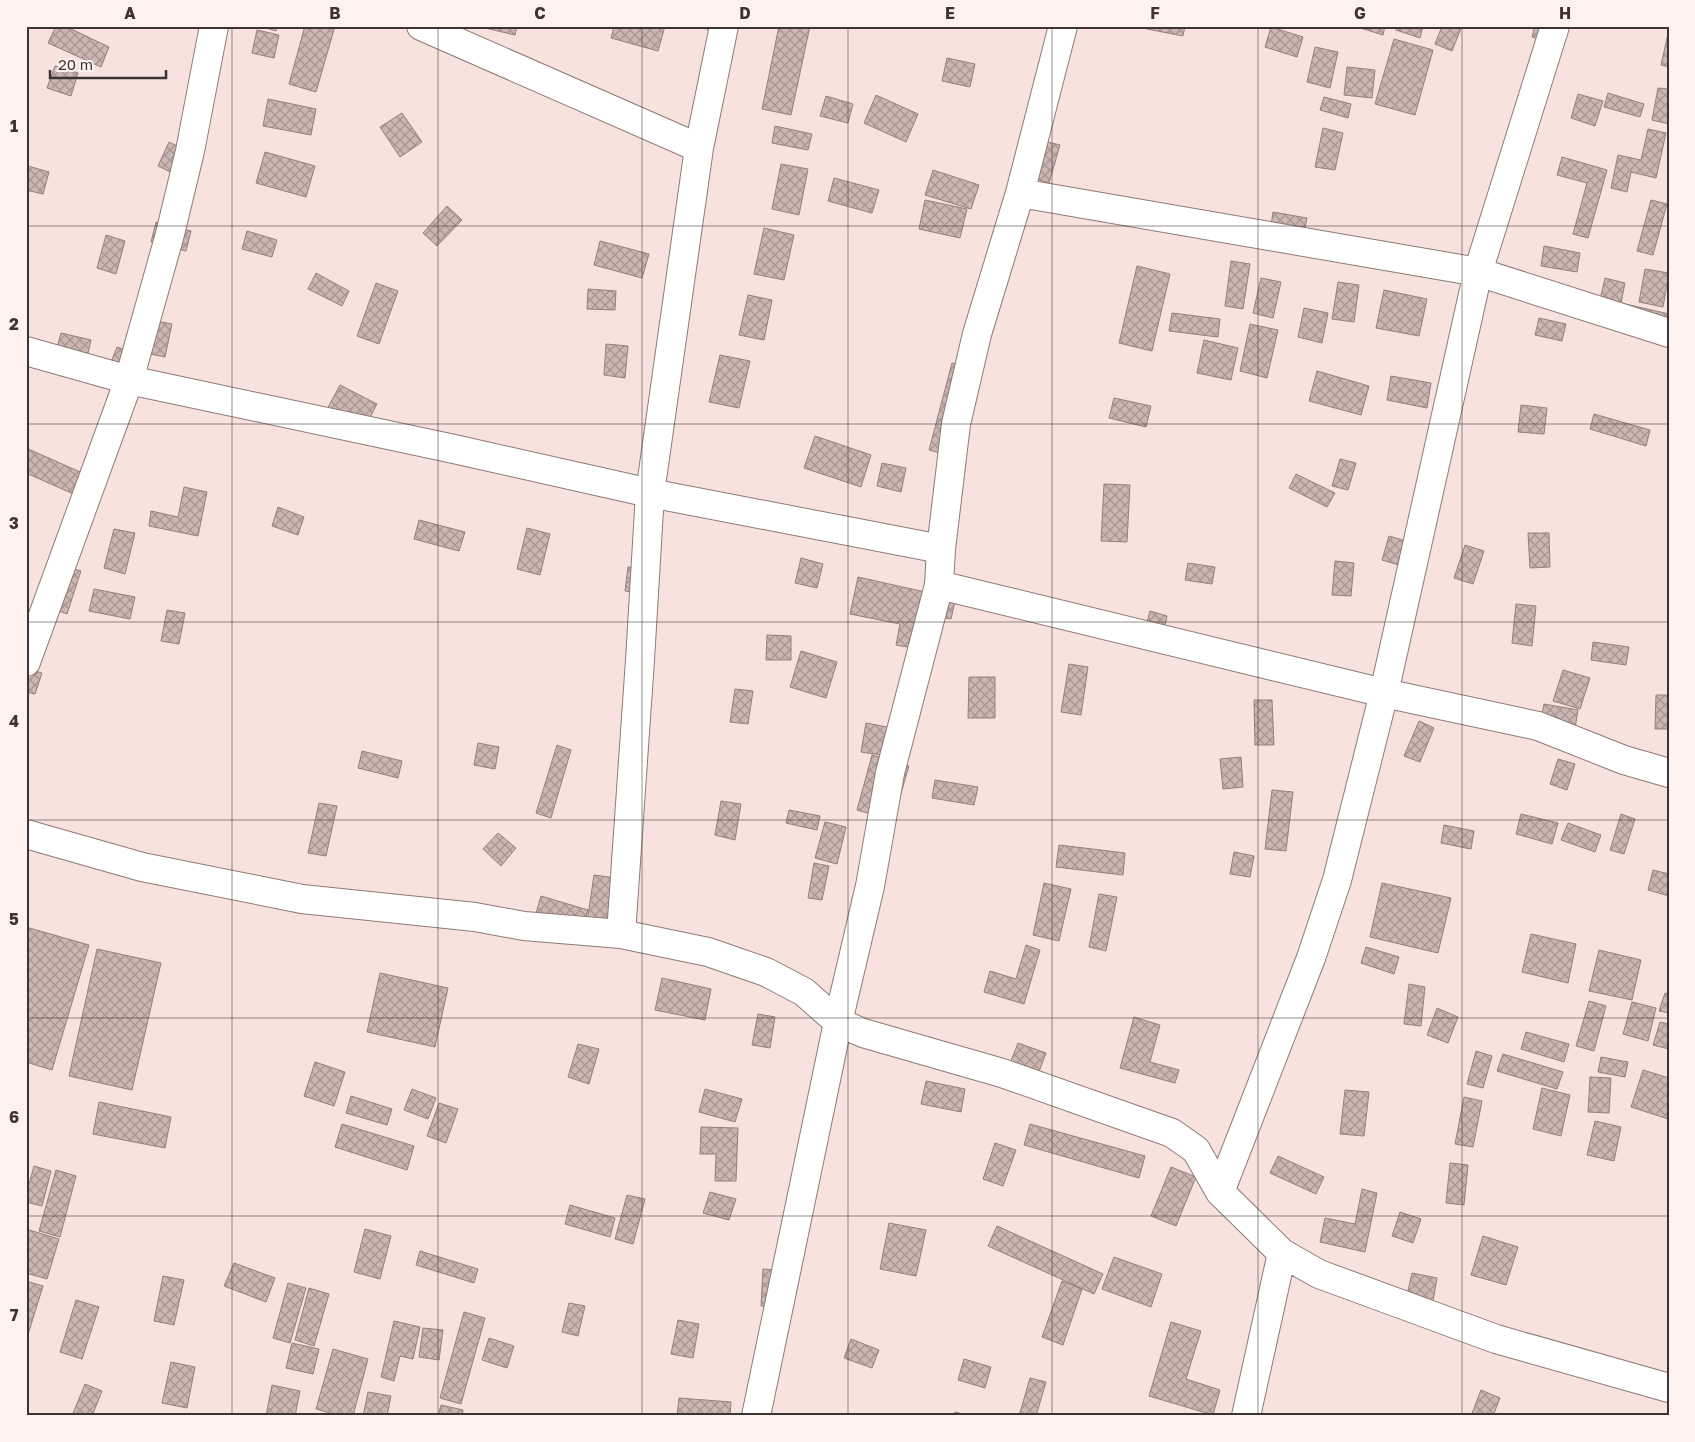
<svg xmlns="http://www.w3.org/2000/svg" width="1695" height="1442" viewBox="0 0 1695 1442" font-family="'Golos Text',sans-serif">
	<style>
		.building { fill: url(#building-cross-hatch); stroke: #94817c }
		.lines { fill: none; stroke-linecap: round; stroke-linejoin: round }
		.minor-casing { stroke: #8e7a76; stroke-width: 30 }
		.minor { stroke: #fff; stroke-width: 28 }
		.grid { fill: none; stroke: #3c3432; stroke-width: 1; stroke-opacity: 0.55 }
		.neatline { fill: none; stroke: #3c3432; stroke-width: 2 }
		.grid-label { font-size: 16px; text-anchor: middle; font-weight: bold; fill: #3c3432 }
	</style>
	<defs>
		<pattern id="building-cross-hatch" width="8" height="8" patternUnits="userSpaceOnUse" patternTransform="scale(1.25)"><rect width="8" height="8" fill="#cbb6b1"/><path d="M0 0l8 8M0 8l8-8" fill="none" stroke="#a69591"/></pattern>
	</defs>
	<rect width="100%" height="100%" fill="#f7e2dd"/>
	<path class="building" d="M56 26H65L109 47 101 67 48 43Z
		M260 26H277L276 31Z
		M305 26H335L316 92 289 84Z
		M482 26H517L515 35 481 27Z
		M614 26H665L658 51 611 38Z
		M693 26H717L716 31Z
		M779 26H810L791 115 762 109Z
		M1147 26H1185L1183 36 1147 29Z
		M1354 26H1385L1383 35Z
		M1397 26H1423L1420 38 1396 30Z
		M1442 26H1462L1452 51 1435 44Z
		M1535 26H1558L1553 43 1532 37Z
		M1271 27 1303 37 1297 57 1265 47Z
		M1669 29V67L1661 65Z
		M257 30 279 35 274 58 252 53Z
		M1394 39 1433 50 1415 115 1375 104Z
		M1315 47 1338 52 1330 88 1307 82Z
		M947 58 975 64 970 87 942 81Z
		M55 66 78 73 71 96 47 88Z
		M1347 67 1375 70 1372 98 1344 95Z
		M1658 88 1669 89V124L1652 120Z
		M1608 93 1644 104 1640 117 1604 107Z
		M1578 94 1603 101 1595 126 1571 118Z
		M876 95 918 114 906 142 864 123Z
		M826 96 853 104 848 123 820 116Z
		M1324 97 1351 104 1348 118 1320 110Z
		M268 99 316 109 311 135 263 126Z
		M402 113 422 142 400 157 380 127Z
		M775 126 812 134 808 150 772 143Z
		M1323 128 1343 133 1335 170 1315 167Z
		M1648 129 1666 133 1656 178 1631 172 1627 192 1611 188 1618 155 1641 160Z
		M1040 140 1060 145 1049 183 1030 177Z
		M169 142 200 157 189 181 158 166Z
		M265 152 315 166 306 197 256 183Z
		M1562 157 1607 170 1588 238 1573 234 1587 183 1557 175Z
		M781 164 808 169 799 215 772 209Z
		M28 166 49 172 43 194 26 190V172Z
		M933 170 979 185 971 209 925 195Z
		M834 178 879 190 872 213 828 201Z
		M925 200 967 209 960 238 919 229Z
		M1651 200 1667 204 1653 255 1637 251Z
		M447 206 462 220 437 246 423 233Z
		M1273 212 1307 218 1303 238 1270 232Z
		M156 222 191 231 186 251 151 242Z
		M764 228 794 235 784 280 754 274Z
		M247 231 277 240 272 257 242 249Z
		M106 235 125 241 116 274 97 268Z
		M600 241 649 254 642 278 594 265Z
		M1544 246 1580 253 1577 272 1541 266Z
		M1231 261 1250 264 1243 309 1225 306Z
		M1137 266 1170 274 1152 351 1119 343Z
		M1645 269 1669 273 1663 307 1639 302Z
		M316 273 349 291 342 306 308 289Z
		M1261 278 1281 282 1273 318 1253 313Z
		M1605 278 1625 283 1621 303 1669 314V329L1597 313Z
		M1338 282 1359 285 1354 322 1332 319Z
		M376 283 398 291 379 344 357 336Z
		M588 289 616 291 615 310 587 309Z
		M1384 290 1427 299 1419 336 1376 328Z
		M748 295 772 300 764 340 739 335Z
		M1304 308 1328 313 1322 343 1298 337Z
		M1172 313 1220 319 1218 337 1169 331Z
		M1539 318 1566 324 1562 341 1535 335Z
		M156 321 172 324 165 357 150 354Z
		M1250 324 1278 330 1267 378 1240 371Z
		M61 333 91 340 87 358 56 351Z
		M1204 340 1238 348 1231 380 1197 373Z
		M606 344 628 346 625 378 604 375Z
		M117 347 137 354 129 375 109 367Z
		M720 355 750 361 739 408 709 402Z
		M952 363 978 370 954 457 929 450Z
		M1317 371 1369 386 1361 415 1309 401Z
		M1391 376 1431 383 1427 408 1387 400Z
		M340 385 377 404 362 433 325 413Z
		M1114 398 1151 406 1146 427 1109 418Z
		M1521 405 1547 408 1544 434 1518 432Z
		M1594 414 1650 430 1646 446 1590 429Z
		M815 436 871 455 861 487 804 468Z
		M26 448 87 475 78 496 26 473Z
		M1340 459 1356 463 1348 490 1332 486Z
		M882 463 906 468 901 492 877 486Z
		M1296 474 1335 493 1327 507 1289 488Z
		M1104 484 1130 485 1127 542 1101 541Z
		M184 487 207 492 198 536 149 526 151 511 178 517Z
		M278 507 304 517 298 535 272 526Z
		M419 520 465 532 459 551 414 539Z
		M527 528 550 534 540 575 517 569Z
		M114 529 135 533 125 574 104 568Z
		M1528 533H1549L1550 567 1530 568Z
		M1389 536 1416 544 1409 568 1382 560Z
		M1465 545 1484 551 1473 584 1454 578Z
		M801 558 823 564 817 588 795 583Z
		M1335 561 1354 563 1351 596 1332 595Z
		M1188 563 1215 567 1212 584 1185 580Z
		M61 565 81 571 67 614 48 607Z
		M628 567 649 570 646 594 625 591Z
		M858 577 925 592 913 648 896 645 900 624 850 614Z
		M94 589 135 597 130 619 89 611Z
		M956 597 951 619 922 614Z
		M1516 604 1536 606 1532 646 1512 643Z
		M167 610 185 613 179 644 161 641Z
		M1150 611 1167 616 1162 642 1143 638Z
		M767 635 791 636V660H766Z
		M1593 642 1629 647 1626 665 1591 660Z
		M801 651 837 662 826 698 790 687Z
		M1069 664 1088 667 1081 715 1061 712Z
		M26 668 42 673 35 694 26 692Z
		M1563 670 1590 678 1580 709 1553 701Z
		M969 677H995V718H968Z
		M735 689 753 691 748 724 730 722Z
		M1656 695H1669V729H1655Z
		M1254 700H1272L1274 745H1255Z
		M1544 704 1578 710 1574 735 1539 729Z
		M1419 721 1434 728 1420 762 1404 756Z
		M866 723 898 729 894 757 861 752Z
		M478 743 499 747 495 769 474 765Z
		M557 745 571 750 551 818 536 813Z
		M362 751 402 761 398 778 358 768Z
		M872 755 909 766 893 820 857 810Z
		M1241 757 1243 787 1223 789 1220 759Z
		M1558 759 1575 764 1567 790 1550 784Z
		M935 780 978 787 974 805 932 798Z
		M1272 790 1293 792 1286 851 1265 849Z
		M721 801 741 804 735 840 715 835Z
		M319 803 337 806 326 856 308 853Z
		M789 810 820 816 817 830 786 823Z
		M1521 814 1558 823 1552 844 1516 834Z
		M1621 814 1635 819 1624 854 1610 850Z
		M825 822 846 827 837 864 815 858Z
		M1568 823 1601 835 1595 852 1561 840Z
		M1444 825 1474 831 1471 849 1441 843Z
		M498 833 516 848 501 866 483 849Z
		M1059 845 1125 853 1123 875 1056 867Z
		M1234 852 1254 856 1250 877 1230 874Z
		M814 863 829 866 822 900 808 898Z
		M1653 870 1669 874V896L1648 890Z
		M594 875 616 878 608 933 586 929Z
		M1044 883 1071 889 1059 941 1033 935Z
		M1382 883 1451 898 1438 953 1370 937Z
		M1099 894 1117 897 1106 951 1089 947Z
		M541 896 588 910 581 934 534 920Z
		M26 927 89 945 52 1070 26 1062Z
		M1531 934 1576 944 1568 983 1522 972Z
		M1026 945 1040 950 1024 1004 984 992 990 971 1016 979Z
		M1366 947 1399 957 1394 974 1361 963Z
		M97 949 161 963 132 1090 69 1076Z
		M1599 950 1641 960 1632 1000 1589 991Z
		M380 973 448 988 435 1047 367 1032Z
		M662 978 711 989 705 1020 655 1010Z
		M1409 984 1425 987 1421 1026 1404 1024Z
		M1665 993 1669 994V1013L1659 1011Z
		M1589 1001 1606 1006 1594 1051 1576 1046Z
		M1632 1002 1656 1008 1648 1041 1623 1034Z
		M1437 1008 1458 1017 1448 1043 1427 1035Z
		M758 1014 775 1017 770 1048 752 1045Z
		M1134 1017 1160 1025 1150 1062 1179 1070 1175 1083 1120 1068Z
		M1660 1022 1669 1024V1049L1653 1045Z
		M1526 1032 1569 1044 1564 1062 1521 1049Z
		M1018 1043 1046 1053 1037 1077 1009 1066Z
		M578 1044 599 1049 589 1084 568 1077Z
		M1476 1051 1492 1056 1483 1088 1467 1084Z
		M1503 1054 1563 1072 1557 1089 1497 1071Z
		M1601 1057 1628 1062 1625 1077 1598 1072Z
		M315 1062 345 1072 334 1106 304 1096Z
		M1643 1070 1669 1078 1668 1119 1631 1107Z
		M1590 1077 1611 1078 1609 1113 1588 1112Z
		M926 1081 965 1089 961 1112 921 1104Z
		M1542 1088 1570 1095 1561 1136 1533 1129Z
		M412 1089 436 1098 428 1119 404 1110Z
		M705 1089 742 1099 735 1122 699 1112Z
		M1345 1090 1369 1092 1364 1136 1340 1134Z
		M351 1096 392 1109 387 1125 346 1113Z
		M1464 1097 1482 1101 1473 1147 1455 1144Z
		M99 1102 171 1117 165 1148 93 1134Z
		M439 1103 458 1109 446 1143 427 1136Z
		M1595 1121 1621 1127 1614 1161 1587 1155Z
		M342 1124 414 1146 407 1170 335 1147Z
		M1030 1124 1145 1156 1139 1178 1024 1145Z
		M701 1127 738 1128 736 1181H715L716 1154H700Z
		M995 1143 1016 1150 1003 1186 983 1179Z
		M1278 1156 1324 1177 1316 1194 1270 1173Z
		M1450 1163 1468 1165 1464 1205 1446 1203Z
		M34 1166 51 1171 42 1206 26 1202V1195Z
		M1171 1167 1196 1177 1176 1226 1151 1216Z
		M56 1170 76 1176 60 1237 39 1231Z
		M1362 1189 1377 1193 1365 1252 1320 1242 1325 1218 1355 1224Z
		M710 1192 736 1199 729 1220 703 1213Z
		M627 1195 645 1199 633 1244 615 1239Z
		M570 1205 615 1218 610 1237 565 1224Z
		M1400 1212 1421 1219 1413 1243 1392 1236Z
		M889 1223 926 1230 916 1276 880 1269Z
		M997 1226 1103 1274 1094 1294 988 1246Z
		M26 1229 59 1239 47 1279 26 1273Z
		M365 1229 391 1236 380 1279 354 1272Z
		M1483 1236 1518 1247 1506 1285 1471 1275Z
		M420 1251 478 1269 474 1283 416 1265Z
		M1114 1257 1162 1274 1151 1307 1102 1289Z
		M234 1263 275 1278 266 1302 224 1286Z
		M763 1269 790 1271 787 1308 761 1306Z
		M1412 1273 1437 1278 1433 1301 1407 1295Z
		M163 1276 184 1280 174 1325 154 1321Z
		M26 1281 43 1286 26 1341Z
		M1062 1281 1082 1289 1063 1345 1042 1337Z
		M288 1283 306 1288 290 1343 273 1338Z
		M309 1288 329 1294 314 1346 295 1340Z
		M76 1300 99 1307 82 1359 60 1352Z
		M569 1303 585 1306 578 1336 562 1332Z
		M464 1312 485 1318 461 1404 440 1398Z
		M678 1320 699 1324 693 1358 671 1354Z
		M394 1321 420 1327 413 1359 400 1356 394 1381 381 1377Z
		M1171 1322 1201 1331 1186 1379 1220 1390 1213 1415 1149 1396Z
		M423 1328 443 1330 439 1360 419 1357Z
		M489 1338 514 1346 507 1368 482 1360Z
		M851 1339 879 1350 872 1368 844 1358Z
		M292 1343 319 1349 313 1374 286 1368Z
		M333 1349 368 1359 353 1416H340L316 1409Z
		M964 1359 991 1367 985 1388 958 1380Z
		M171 1362 195 1367 187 1408 162 1403Z
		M1030 1378 1046 1382 1036 1416H1019Z
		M85 1384 102 1391 92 1416H72Z
		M272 1385 300 1391 295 1416H266Z
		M1481 1390 1500 1398 1493 1416H1471Z
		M368 1392 391 1396 387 1416H363Z
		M679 1398 731 1402 730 1416H677Z
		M441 1405 463 1410 462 1416H438Z
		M955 1412 970 1416H954Z"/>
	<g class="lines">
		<g class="minor-casing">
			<path id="minor" d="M421 26 699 148
				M1020 193 1478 272 1669 333
				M26 351 129 380 454 449 650 493 941 549
				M939 585 1384 693 1538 726 1624 760 1669 773
				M26 662 129 380 170 234 190 151 214 26
				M26 834 142 867 302 899 475 917 524 926 621 934 708 952 766 972 804 992 838 1022 863 1033 1002 1073 1172 1133 1196 1150 1220 1192 1282 1253 1319 1274 1496 1339 1669 1388
				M621 934 640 660 650 493 699 148 724 26
				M1220 1192 1311 958 1337 880 1384 693 1478 272 1555 26
				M756 1416 838 1022 870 886 890 773 939 585 941 549 956 424 977 334 1020 193 1063 26
				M1246 1416 1282 1253"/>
		</g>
		<use href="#minor" class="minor"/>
	</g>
	<path class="grid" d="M232 26V1416M438 26V1416M642 26V1416M848 26V1416M1052 26V1416M1258 26V1416M1462 26V1416M26 226H1669M26 424H1669M26 622H1669M26 820H1669M26 1018H1669M26 1216H1669"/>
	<rect width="1695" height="1442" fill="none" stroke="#fef1ee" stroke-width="55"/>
	<path d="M50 70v8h116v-8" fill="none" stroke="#3c3432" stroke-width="2.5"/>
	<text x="58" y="70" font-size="15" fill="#3c3432" stroke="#fef1ee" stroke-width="4" paint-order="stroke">20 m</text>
	<rect x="28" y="28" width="1640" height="1386" class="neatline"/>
	<g class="grid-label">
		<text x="130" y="19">A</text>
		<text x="335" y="19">B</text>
		<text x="540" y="19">C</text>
		<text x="745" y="19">D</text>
		<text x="950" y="19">E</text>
		<text x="1155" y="19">F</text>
		<text x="1360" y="19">G</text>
		<text x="1565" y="19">H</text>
		<text x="14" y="132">1</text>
		<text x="14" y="330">2</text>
		<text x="14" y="529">3</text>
		<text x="14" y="727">4</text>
		<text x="14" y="925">5</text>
		<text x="14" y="1123">6</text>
		<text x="14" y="1321">7</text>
	</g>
</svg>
